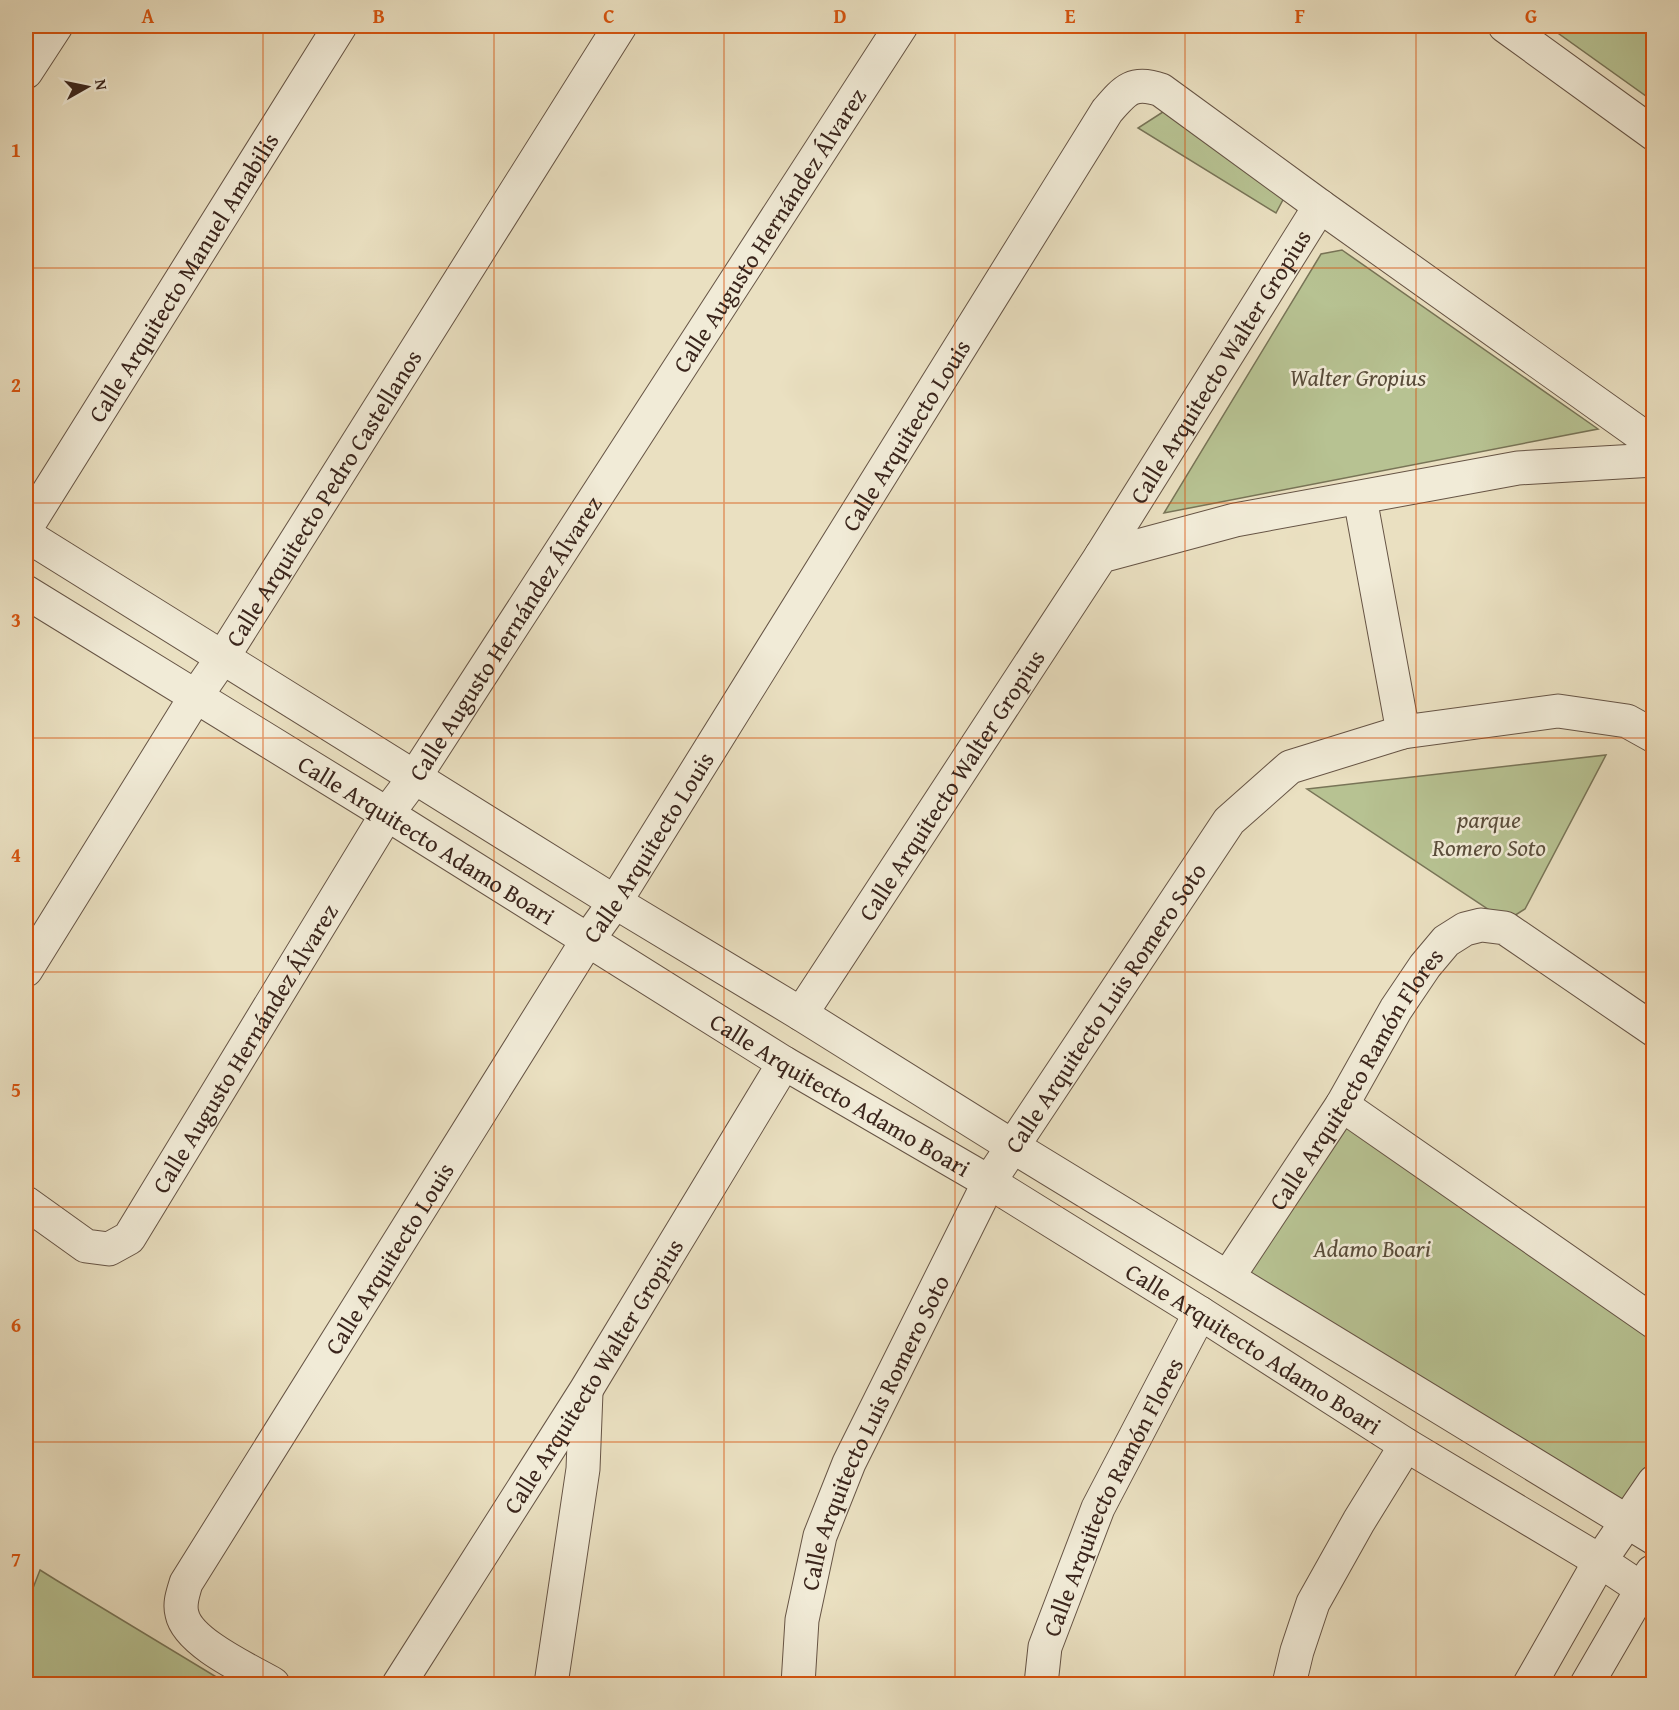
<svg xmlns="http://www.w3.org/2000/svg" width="1679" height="1710" viewBox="0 0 1679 1710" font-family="'Gentium Book Plus',serif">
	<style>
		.green { fill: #b7c292; stroke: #787457; stroke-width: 1.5 }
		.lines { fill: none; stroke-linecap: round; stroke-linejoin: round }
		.minor-casing { stroke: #665445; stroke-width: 35 }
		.tertiary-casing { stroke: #665445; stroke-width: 35 }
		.minor { stroke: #f1ebd7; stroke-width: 33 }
		.tertiary { stroke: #f1ebd7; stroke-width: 33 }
		.grid { fill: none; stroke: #d7540e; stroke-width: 1.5; stroke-opacity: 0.55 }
		.labels { text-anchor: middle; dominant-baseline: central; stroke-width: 5; stroke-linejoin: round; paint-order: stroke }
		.street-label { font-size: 24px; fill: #3a251c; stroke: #f1ebd7 }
		.park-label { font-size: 24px; font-style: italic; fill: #594c3a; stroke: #f1ebd7 }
		.neatline { fill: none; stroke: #d7540e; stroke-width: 2 }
		.grid-label { font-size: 20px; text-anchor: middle; font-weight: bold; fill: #d7540e }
	</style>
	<rect width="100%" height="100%" fill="#eae0c1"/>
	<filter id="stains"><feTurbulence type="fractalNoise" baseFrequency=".00333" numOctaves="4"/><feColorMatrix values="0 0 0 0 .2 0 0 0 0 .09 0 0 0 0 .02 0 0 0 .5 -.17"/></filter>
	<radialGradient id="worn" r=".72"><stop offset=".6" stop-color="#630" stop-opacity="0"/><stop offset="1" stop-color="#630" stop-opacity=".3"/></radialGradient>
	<path class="green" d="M1548 26H1653V101Z
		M1166 110 1285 196 1276 213 1138 128Z
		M1342 250 1598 429 1164 513 1321 254Z
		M1606 755 1525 909 1506 921 1307 789Z
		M1342 1105 1653 1322V1482L1627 1522 1228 1277Z
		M40 1570 56 1580 228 1684H26V1606Z"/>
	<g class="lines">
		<g class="minor-casing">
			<g id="minor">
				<path d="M1505 26 1654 134"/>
				<path d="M26 72 56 26"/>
				<path d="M1360 498 1403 732"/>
				<path id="s1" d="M26 528 340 26"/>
				<path id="s2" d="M1101 556 1320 206"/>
				<path id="s3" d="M26 970 196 696 223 657 620 26"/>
				<path id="s4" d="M801 1014 1101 556 1235 520 1518 468 1654 460"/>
				<path d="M1342 1105 1654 1322"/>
				<path id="s5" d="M26 1203 86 1246 109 1249 129 1238 387 814 414 778 901 26"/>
				<path id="s6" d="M1228 1277 1342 1105 1396 1009 1425 966 1446 941 1465 929 1481 925 1505 928 1654 1030"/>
				<path id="s7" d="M273 1684C249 1670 188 1643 182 1614 179 1603 183 1594 186 1583L587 941 615 902 1107 111C1125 90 1133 80 1161 90L1320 206 1654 444"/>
				<path id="s8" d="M399 1684 586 1390 784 1063"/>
				<path d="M551 1684 583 1469 586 1392"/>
				<path id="s9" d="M798 1684 802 1620 820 1536 849 1463 989 1182 1229 821 1290 767 1403 732 1558 711 1627 721 1654 736"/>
				<path id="s10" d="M1041 1684 1045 1647 1098 1508 1200 1313"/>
				<path d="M1289 1684 1297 1651 1313 1603 1359 1521 1406 1445"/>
			</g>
		</g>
		<g class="tertiary-casing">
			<g id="tertiary">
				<path d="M26 535 615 902 801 1014 1012 1146 1654 1538"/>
				<path id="s11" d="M26 592 387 814 784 1063 989 1182 1200 1313 1406 1445 1600 1561 1654 1597"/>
				<path d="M1530 1684 1600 1561 1654 1482"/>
				<path d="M1587 1684 1652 1572"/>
			</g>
		</g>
		<use href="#minor" class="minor"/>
		<use href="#tertiary" class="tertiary"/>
	</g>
	<path class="grid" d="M263 26V1684M494 26V1684M724 26V1684M955 26V1684M1185 26V1684M1416 26V1684M26 268H1654M26 503H1654M26 738H1654M26 972H1654M26 1207H1654M26 1442H1654"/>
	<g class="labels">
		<g class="street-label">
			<text stroke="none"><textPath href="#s5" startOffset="1314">Calle Augusto Hernández Álvarez</textPath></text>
			<text stroke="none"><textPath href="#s1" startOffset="296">Calle Arquitecto Manuel Amabilis</textPath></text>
			<text stroke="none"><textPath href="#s2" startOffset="224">Calle Arquitecto Walter Gropius</textPath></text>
			<text stroke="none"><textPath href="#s7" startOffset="1504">Calle Arquitecto Louis</textPath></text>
			<text stroke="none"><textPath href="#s3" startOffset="558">Calle Arquitecto Pedro Castellanos</textPath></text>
			<text stroke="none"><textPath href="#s5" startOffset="828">Calle Augusto Hernández Álvarez</textPath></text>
			<text stroke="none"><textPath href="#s4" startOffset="274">Calle Arquitecto Walter Gropius</textPath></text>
			<text stroke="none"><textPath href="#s11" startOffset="471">Calle Arquitecto Adamo Boari</textPath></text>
			<text stroke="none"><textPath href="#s7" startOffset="1018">Calle Arquitecto Louis</textPath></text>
			<text stroke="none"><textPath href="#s9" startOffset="752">Calle Arquitecto Luis Romero Soto</textPath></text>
			<text stroke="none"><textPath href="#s5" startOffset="342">Calle Augusto Hernández Álvarez</textPath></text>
			<text stroke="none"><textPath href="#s6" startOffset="236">Calle Arquitecto Ramón Flores</textPath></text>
			<text stroke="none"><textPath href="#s11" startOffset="957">Calle Arquitecto Adamo Boari</textPath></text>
			<text stroke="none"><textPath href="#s7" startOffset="532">Calle Arquitecto Louis</textPath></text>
			<text stroke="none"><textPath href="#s11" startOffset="1442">Calle Arquitecto Adamo Boari</textPath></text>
			<text stroke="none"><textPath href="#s8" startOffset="364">Calle Arquitecto Walter Gropius</textPath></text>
			<text stroke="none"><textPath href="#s9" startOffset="266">Calle Arquitecto Luis Romero Soto</textPath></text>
			<text stroke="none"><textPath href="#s10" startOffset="202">Calle Arquitecto Ramón Flores</textPath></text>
		</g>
		<g class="park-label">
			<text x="1358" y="377">Walter Gropius</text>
			<text x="1489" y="819">parque<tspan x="1489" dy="28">Romero Soto</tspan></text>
			<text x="1372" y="1248">Adamo Boari</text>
		</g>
	</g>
	<rect width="1679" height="1710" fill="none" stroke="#eae0c1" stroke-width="66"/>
	<g transform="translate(87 87) rotate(81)" stroke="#f1ebd7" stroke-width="4.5" paint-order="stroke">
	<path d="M0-4.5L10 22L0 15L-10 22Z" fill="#3a251c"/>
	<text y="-9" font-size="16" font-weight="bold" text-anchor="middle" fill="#3a251c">N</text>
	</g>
	<rect x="33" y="33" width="1613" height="1644" class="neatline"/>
	<g class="grid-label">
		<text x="148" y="23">A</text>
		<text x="379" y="23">B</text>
		<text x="609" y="23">C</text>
		<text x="840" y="23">D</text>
		<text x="1070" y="23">E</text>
		<text x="1300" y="23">F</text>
		<text x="1531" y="23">G</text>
		<text x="16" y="157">1</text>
		<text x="16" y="392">2</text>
		<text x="16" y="627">3</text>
		<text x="16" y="862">4</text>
		<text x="16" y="1097">5</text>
		<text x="16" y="1332">6</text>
		<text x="16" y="1566">7</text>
	</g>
	<rect width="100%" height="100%" filter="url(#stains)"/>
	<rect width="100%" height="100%" fill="url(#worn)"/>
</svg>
